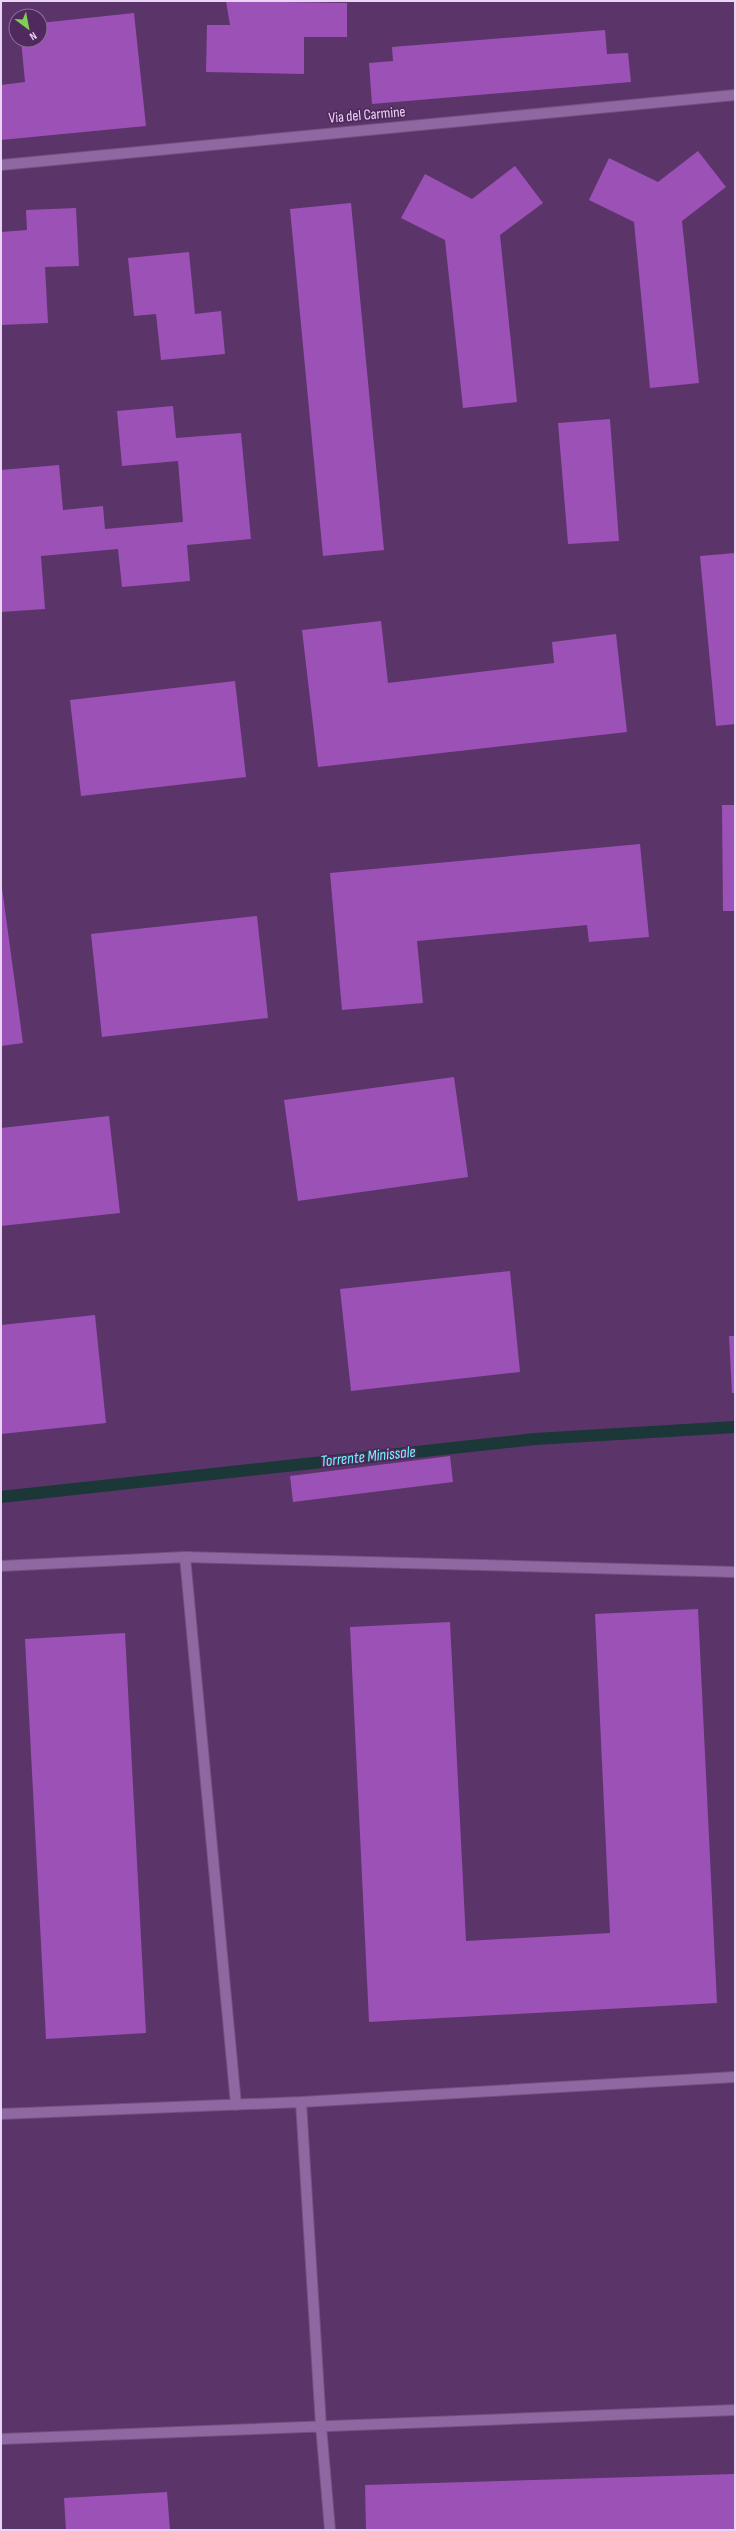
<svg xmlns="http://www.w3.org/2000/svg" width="736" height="2531" viewBox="0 0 736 2531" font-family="'Sofia Sans Condensed',sans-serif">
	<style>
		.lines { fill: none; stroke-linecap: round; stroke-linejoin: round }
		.stream { stroke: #1b3737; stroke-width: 12 }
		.building { fill: #9c51b7 }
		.service-casing { stroke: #72527f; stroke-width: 12 }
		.minor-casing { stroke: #72527f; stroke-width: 12 }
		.service { stroke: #9068a1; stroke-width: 10 }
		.minor { stroke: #9068a1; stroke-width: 10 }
		.labels { text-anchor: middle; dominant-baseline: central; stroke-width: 3.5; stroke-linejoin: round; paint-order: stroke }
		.street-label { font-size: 15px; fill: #ead4f3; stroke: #502a5e }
		.water-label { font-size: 16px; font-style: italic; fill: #71f8f9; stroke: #502a5e }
	</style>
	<rect width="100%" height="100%" fill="#5b3469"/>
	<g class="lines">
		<path class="stream" d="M1 1497 535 1439 735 1427"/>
	</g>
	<path class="building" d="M226 1 347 3V37H304V74L206 72 207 25H230Z
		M134 13 146 126 1 140V85L25 82 21 40H40V23Z
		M605 30 607 54 628 53 631 82 372 104 369 63 393 61 392 47Z
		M698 151 726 187 682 221 699 383 650 388 634 222 589 200 609 158 658 182Z
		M515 166 543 203 500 235 517 402 463 408 445 240 401 218 425 174 472 199Z
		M351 203 384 550 323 556 290 209Z
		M76 208 79 266 45 267 48 323 1 325V232L27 230 26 210Z
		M189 252 195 314 221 311 225 354 161 360 156 314 134 316 128 258Z
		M173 406 176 438 241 433 251 539 187 545 190 581 122 587 118 549 41 556 45 609 1 612V470L59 465 63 510 103 506 105 529 183 522 178 461 122 466 117 411Z
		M610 419 619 541 568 544 558 423Z
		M735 553V724L716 726 700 556Z
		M381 621 388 683 554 663 552 642 616 634 627 732 318 767 302 630Z
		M235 681 246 777 81 796 70 700Z
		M722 805H735V911H723Z
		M640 844 649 937 589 942 587 925 417 941 423 1003 342 1010 330 873Z
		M2 888 23 1043 1 1046V889Z
		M257 916 268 1018 102 1037 91 934Z
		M454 1077 468 1177 298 1201 284 1100Z
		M109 1116 120 1213 1 1226V1128Z
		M510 1271 520 1372 351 1391 340 1289Z
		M95 1315 106 1423 1 1434V1325Z
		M729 1336H735V1393H732Z
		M450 1456 453 1482 293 1502 290 1476Z
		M698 1609 717 2003 369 2022 350 1627 450 1622 466 1941 610 1933 595 1614Z
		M125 1633 146 2033 46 2039 25 1639Z
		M735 2474V2530H366L365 2485Z
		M167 2492 170 2530H66L64 2498Z"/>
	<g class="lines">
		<g class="service-casing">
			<path id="service" d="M185 1557 735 1572
				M1 1566 185 1557 236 2105
				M1 2114 301 2102
				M1 2439 735 2410
				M330 2530 321 2426 301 2102 735 2077"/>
		</g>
		<g class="minor-casing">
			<path id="minor" d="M1 165 735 95"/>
		</g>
		<use href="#service" class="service"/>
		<use href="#minor" class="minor"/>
	</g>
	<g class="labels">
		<g class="street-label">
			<text transform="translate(367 115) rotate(-5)">Via del Carmine</text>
		</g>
		<g class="water-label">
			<text transform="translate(368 1457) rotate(-6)">Torrente Minissale</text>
		</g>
	</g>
	<rect width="736" height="2531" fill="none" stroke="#ead4f3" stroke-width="4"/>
	<g transform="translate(28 28) rotate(148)"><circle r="19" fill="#502a5e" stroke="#8e6e9a"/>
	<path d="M0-3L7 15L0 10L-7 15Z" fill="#7fd052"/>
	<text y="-6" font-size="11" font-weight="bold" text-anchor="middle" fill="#ead4f3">N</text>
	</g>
</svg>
